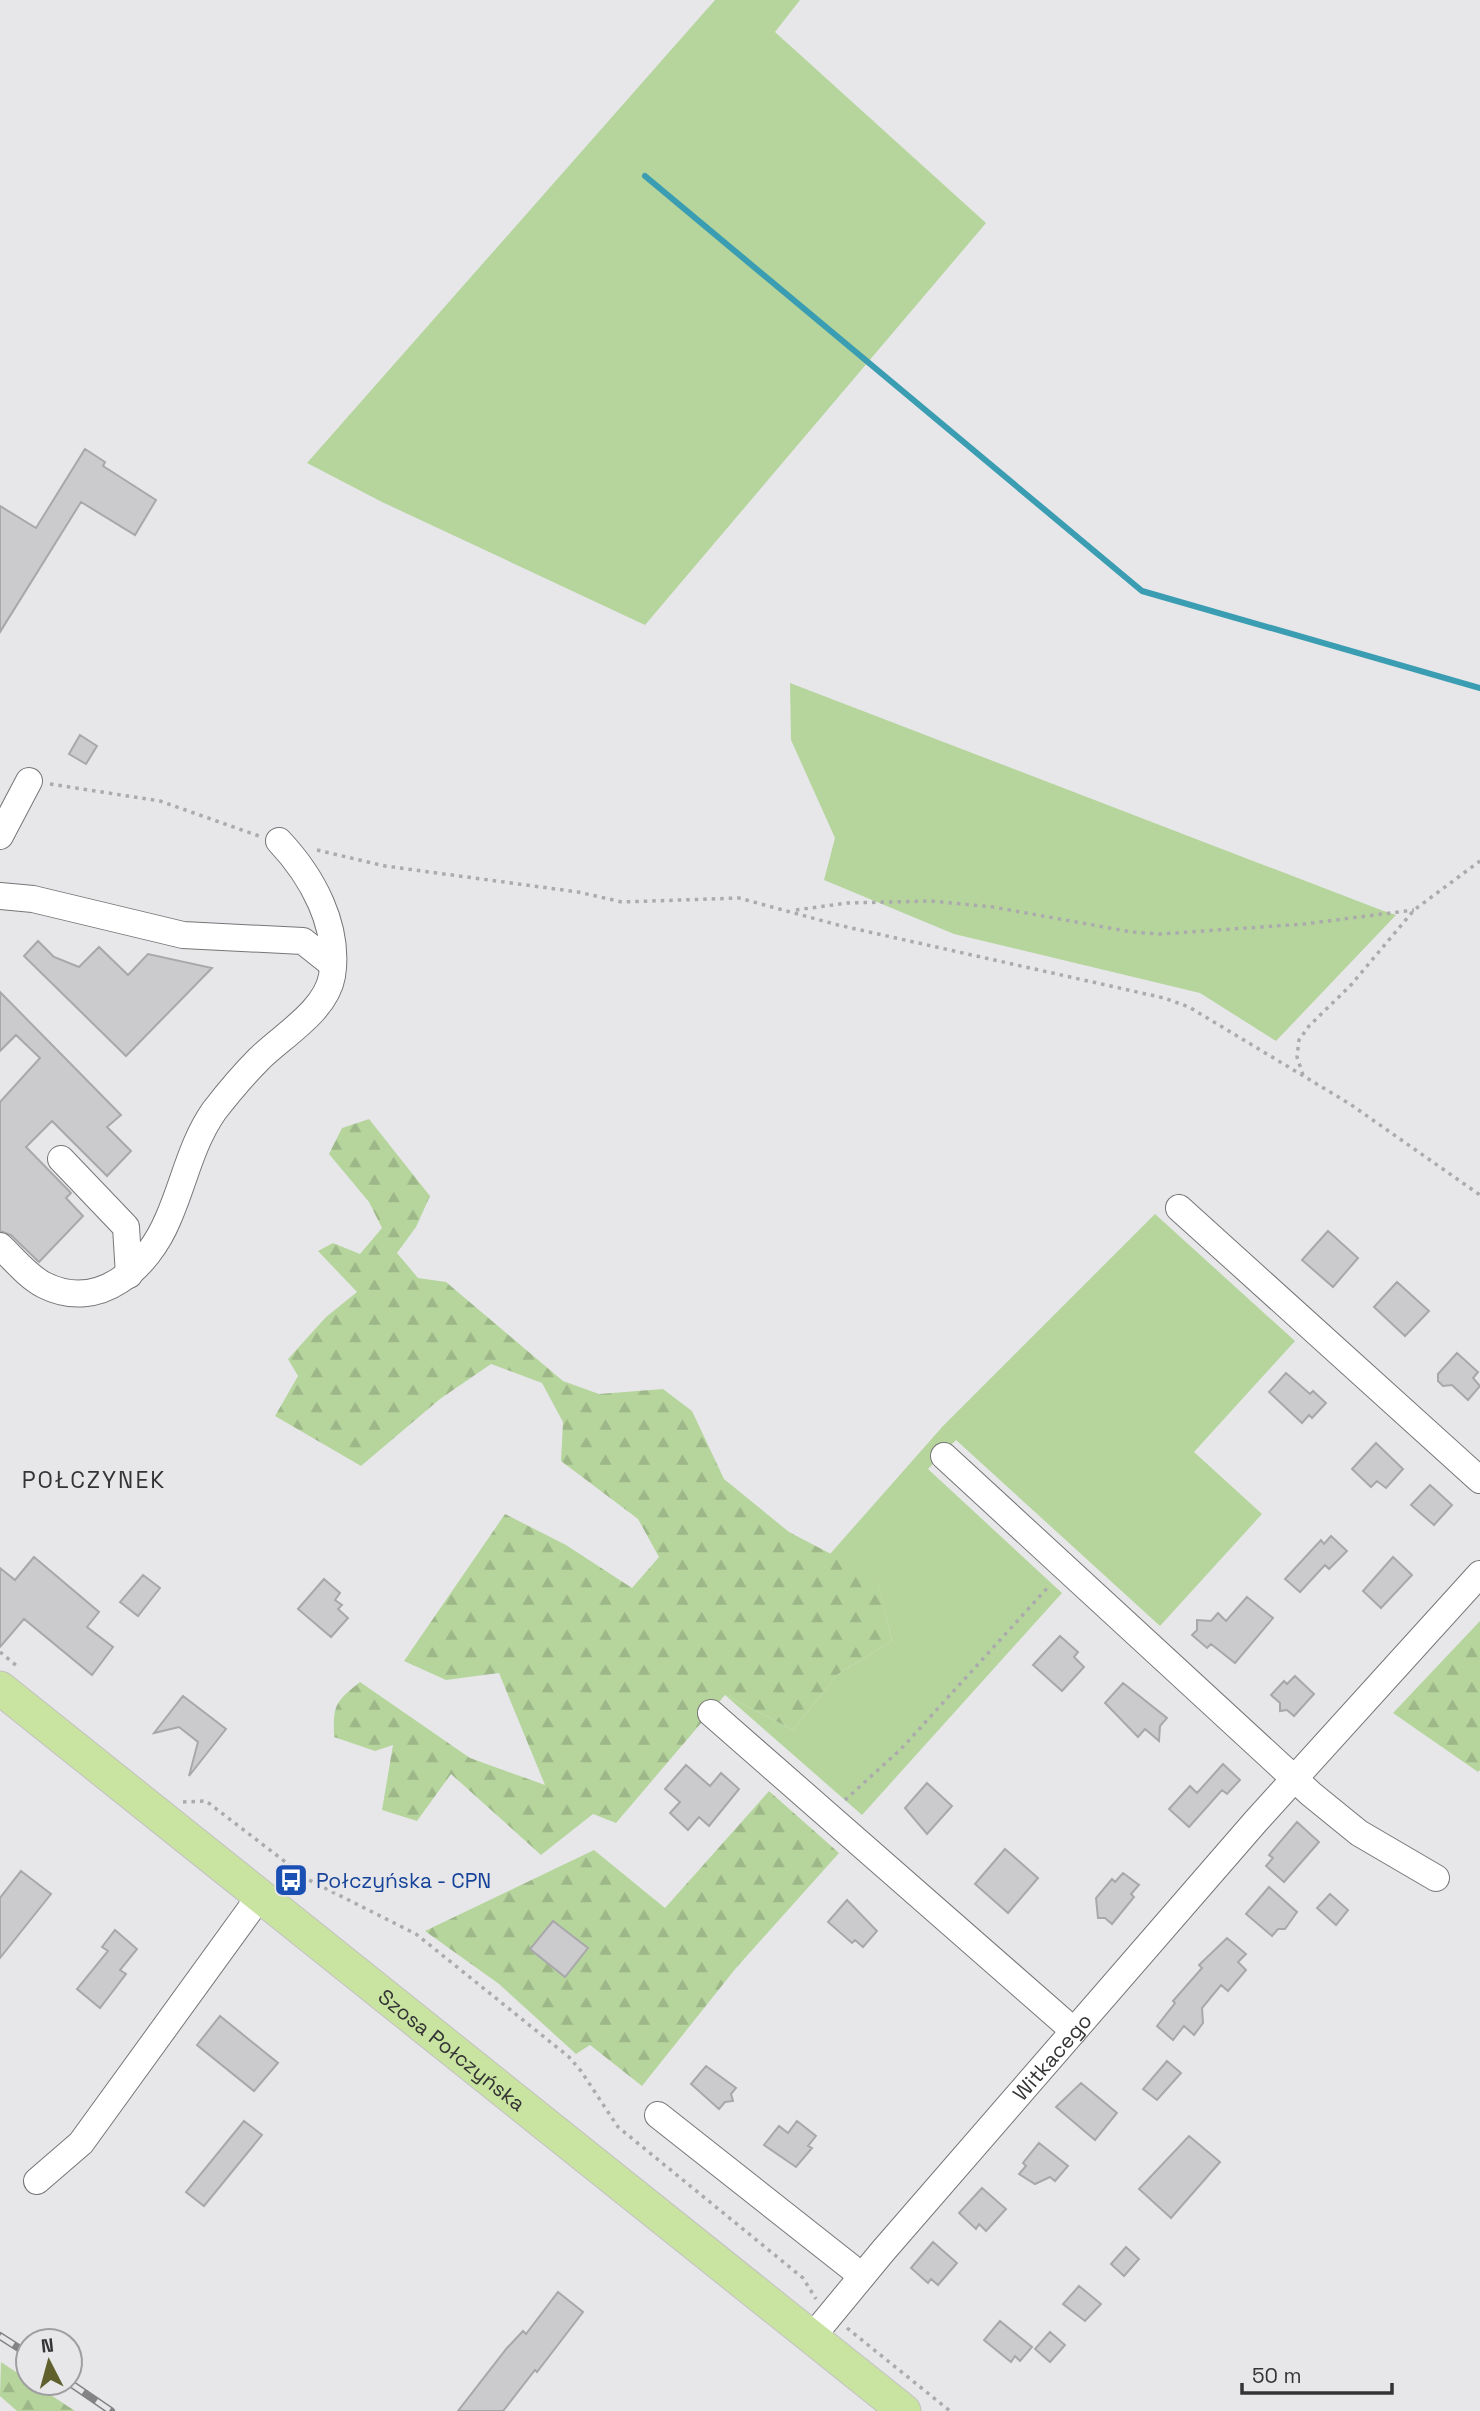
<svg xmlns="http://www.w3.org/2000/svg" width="1480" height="2411" viewBox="0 0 1480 2411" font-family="'Space Grotesk',sans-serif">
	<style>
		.green { fill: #b6d59d }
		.forest { fill: url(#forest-firs) }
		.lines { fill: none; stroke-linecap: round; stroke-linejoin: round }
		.stream { stroke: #3b9db2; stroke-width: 6 }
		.building { fill: #cbcbcd; stroke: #a8a8aa; stroke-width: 2 }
		.minor-casing { stroke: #767678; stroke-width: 28 }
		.major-casing { stroke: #c2c2c2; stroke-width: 35 }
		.path { stroke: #ababad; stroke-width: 3.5; stroke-dasharray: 3.5 5; stroke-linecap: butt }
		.minor { stroke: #fff; stroke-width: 26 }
		.major { stroke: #c9e3a1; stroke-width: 33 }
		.rail-casing { stroke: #838385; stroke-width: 8 }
		.rail { stroke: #e7e7ea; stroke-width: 5; stroke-dasharray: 16; stroke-linecap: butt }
		.labels { text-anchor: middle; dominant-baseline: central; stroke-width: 7; stroke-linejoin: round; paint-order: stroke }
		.transit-label { font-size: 21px; fill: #164399; stroke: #e7e7ea; text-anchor: start }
		.street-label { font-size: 21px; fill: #343434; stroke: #e7e7ea }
		.neighbourhood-label { font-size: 23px; letter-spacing: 2px; fill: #343434; stroke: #e7e7ea }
	</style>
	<defs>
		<pattern id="forest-firs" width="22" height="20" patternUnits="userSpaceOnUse" patternTransform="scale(1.75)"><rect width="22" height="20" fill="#b6d59d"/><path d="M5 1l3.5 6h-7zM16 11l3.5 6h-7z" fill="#9db788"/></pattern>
	</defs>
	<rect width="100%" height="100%" fill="#e7e7ea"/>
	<path class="green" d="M715 0H800L775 32 986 223 645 625 382 502 307 463Z
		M790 683 1381 910 1396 915 1276 1041 1200 993 954 934 824 880 835 838 791 740Z
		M1155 1214 1295 1341 1194 1452 1262 1514 1160 1626 956 1440 928 1469 1062 1593 862 1815 725 1695 793 1730 838 1674 892 1641 877 1579 830 1554 943 1426Z"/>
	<path class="forest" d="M369 1119 430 1196 416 1227 397 1253 418 1278 446 1282 563 1381 599 1394 663 1389 692 1411 724 1479 789 1532 877 1578 892 1641 838 1674 793 1730 725 1695 616 1823 593 1814 541 1855 451 1774 417 1821 382 1810 393 1745 375 1751 334 1737C333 1705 335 1702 360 1682L470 1758 545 1785 499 1673 446 1680 404 1661 505 1514 566 1545 632 1588 659 1557 638 1519 561 1461 563 1422 542 1383 491 1364 440 1399 361 1466 275 1416 298 1376 288 1359 326 1317 357 1292 318 1251 333 1243 360 1254 382 1228 369 1202 329 1154 342 1128Z
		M1480 1621V1770L1478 1772 1393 1713Z
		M769 1791 839 1853 736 1968 642 2086 590 2045 576 2054 499 1984 425 1931 594 1850 665 1908Z
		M1 2362 75 2411H17L0 2396Z"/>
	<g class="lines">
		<path class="stream" d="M645 176 1142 591 1480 688"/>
	</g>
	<path class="building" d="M85 449 105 462 103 466 156 500 135 535 81 502 0 632V506L36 528Z
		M80 735 97 746 86 764 69 754Z
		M38 941 54 957 79 967 99 947 128 975 148 954 212 968 126 1056 24 956Z
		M0 992 121 1115 107 1127 131 1151 107 1176 52 1121 26 1147 71 1193 66 1198 83 1216 39 1262 11 1235 0 1231V1102L40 1058 16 1035 0 1051Z
		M1328 1231 1358 1258 1333 1287 1302 1260Z
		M1397 1282 1429 1311 1405 1336 1374 1307Z
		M1457 1353 1478 1372 1473 1378 1480 1386 1468 1400 1452 1385 1443 1386 1438 1381V1374Z
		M1286 1373 1310 1394 1313 1391 1326 1403 1312 1418 1309 1415 1302 1423 1269 1392Z
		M1376 1443 1403 1469 1386 1488 1377 1481 1371 1487 1352 1469Z
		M1430 1485 1452 1505 1434 1525 1411 1505Z
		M1331 1536 1347 1551 1329 1569 1325 1565 1300 1592 1285 1579 1321 1540 1324 1544Z
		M34 1557 99 1612 87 1627 113 1647 92 1675 24 1619 0 1647V1568L15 1580Z
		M1393 1557 1412 1575 1381 1608 1363 1591Z
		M143 1575 160 1588 138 1616 120 1602Z
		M324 1579 340 1593 335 1600 342 1605 338 1609 348 1618 331 1637 298 1609Z
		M1247 1597 1273 1618 1235 1663 1211 1644 1207 1648 1192 1635 1197 1630V1620L1211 1621 1218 1613 1226 1621Z
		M1060 1636 1078 1652 1074 1657 1084 1667 1062 1691 1033 1665Z
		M1295 1676 1314 1694 1294 1716 1287 1710 1280 1711V1703L1271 1695 1284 1681 1287 1684Z
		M1123 1683 1167 1718 1160 1726 1159 1741 1145 1729 1138 1737 1105 1703Z
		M183 1696 226 1729 189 1776 198 1742 179 1727 154 1733Z
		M1223 1764 1240 1780 1227 1794 1222 1790 1189 1827 1169 1809 1190 1786 1197 1793Z
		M686 1765 710 1786 721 1773 739 1789 709 1826 699 1817 688 1830 670 1813 680 1802 665 1789Z
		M927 1783 952 1806 927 1834 905 1808Z
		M1297 1822 1319 1842 1284 1882 1266 1866 1273 1858 1269 1855Z
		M1005 1849 1038 1878 1008 1913 975 1884Z
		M21 1871 51 1894 0 1958V1898Z
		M1123 1873 1139 1885 1131 1894 1134 1897 1112 1924 1105 1918H1098L1096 1898 1112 1879 1115 1882Z
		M1269 1887 1297 1912 1285 1929H1278L1272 1936 1246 1914Z
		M1330 1894 1348 1910 1336 1925 1317 1908Z
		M847 1900 877 1931 863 1947 855 1940 852 1943 828 1922Z
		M553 1921 588 1948 565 1977 530 1949Z
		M115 1930 137 1949 120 1970 126 1974 100 2008 77 1989 108 1951 102 1947Z
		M1227 1938 1246 1954 1238 1962 1246 1970 1228 1991 1221 1985 1202 2008 1203 2023 1194 2035 1184 2026 1173 2040 1157 2026 1175 2003 1173 2001 1202 1968 1199 1965Z
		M220 2016 278 2063 254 2091 197 2045Z
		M1167 2061 1181 2073 1157 2100 1143 2089Z
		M706 2066 736 2088 731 2094 733 2101 725 2102 719 2109 691 2084Z
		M1081 2083 1117 2113 1095 2140 1056 2107Z
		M244 2121 262 2135 204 2206 186 2192Z
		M797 2121 816 2136 808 2146 812 2148 796 2167 764 2145 779 2126 788 2133Z
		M1189 2136 1220 2162 1171 2218 1139 2189Z
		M1039 2143 1068 2166 1055 2181 1050 2177 1035 2184 1019 2174 1026 2166 1023 2163Z
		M982 2188 1006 2209 986 2231 979 2224 976 2229 959 2213Z
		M933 2242 957 2263 938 2285 931 2279 928 2283 911 2268Z
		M1126 2247 1139 2259 1124 2276 1111 2264Z
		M1079 2286 1101 2304 1085 2321 1063 2304Z
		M558 2292 583 2312 537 2372 535 2370 503 2411H458L507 2348 523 2331 526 2334Z
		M1000 2321 1032 2347 1020 2361 1015 2356 1011 2362 984 2340Z
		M1050 2332 1065 2345 1050 2362 1035 2349Z"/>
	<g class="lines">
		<g class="minor-casing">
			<g id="minor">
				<path d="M0 836 29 781"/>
				<path d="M0 896 33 899 183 935 303 941 332 964"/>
				<path d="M61 1159 126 1227 129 1275"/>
				<path d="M1179 1208 1480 1480"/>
				<path d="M0 1246C14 1259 27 1276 44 1285 100 1313 148 1267 168 1219 184 1183 191 1144 214 1111 228 1093 243 1075 259 1059 282 1036 326 1011 332 976 340 926 312 876 279 841"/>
				<path d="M944 1456 1311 1794 1359 1833 1436 1878"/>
				<path d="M711 1713 1074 2031"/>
				<path d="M658 2115 862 2276"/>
				<path d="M37 2181 81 2143 260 1896"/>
				<path id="s1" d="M812 2337 883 2251 1256 1821 1480 1574"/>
			</g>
		</g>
		<g class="major-casing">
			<g id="major">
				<path id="s2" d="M0 1688 904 2411"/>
			</g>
		</g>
		<path class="path" d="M50 784 160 801 259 836
			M317 850 385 866 578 892 622 902 739 898 838 925 1164 998 1189 1007 1350 1104 1480 1195
			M796 910 847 903 931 901 993 907 1132 932 1160 934 1304 924 1414 910
			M1303 1075 1297 1057 1299 1040 1309 1026 1351 985 1414 910 1480 861
			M0 1652 17 1666
			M845 1800 901 1749 1050 1585
			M183 1802 206 1801 309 1880 416 1934 569 2057 581 2071 618 2127 803 2278 816 2299
			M847 2328 950 2411"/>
		<use href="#minor" class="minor"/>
		<use href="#major" class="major"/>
		<g class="rail-casing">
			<path id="rail" d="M0 2336 28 2354
				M70 2383 111 2411"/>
		</g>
		<use href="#rail" class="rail"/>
	</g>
	<defs>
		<g id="bus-square" transform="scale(1.75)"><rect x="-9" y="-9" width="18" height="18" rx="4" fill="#1a4fb4" stroke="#e7e7ea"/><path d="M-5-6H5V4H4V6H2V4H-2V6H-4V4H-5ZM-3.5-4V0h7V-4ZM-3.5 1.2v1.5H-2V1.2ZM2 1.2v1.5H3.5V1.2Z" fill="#fff"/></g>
	</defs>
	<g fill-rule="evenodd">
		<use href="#bus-square" x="291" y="1880"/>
	</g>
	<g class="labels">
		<g class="transit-label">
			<text x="316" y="1880">Połczyńska - CPN</text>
		</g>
		<g class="street-label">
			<text stroke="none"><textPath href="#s2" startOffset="579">Szosa Połczyńska</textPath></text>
			<text stroke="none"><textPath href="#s1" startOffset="369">Witkacego</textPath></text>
		</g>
		<g class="neighbourhood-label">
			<text x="94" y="1480">POŁCZYNEK</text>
		</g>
	</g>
	<g transform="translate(49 2362) rotate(354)"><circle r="33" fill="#e7e7ea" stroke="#9f9fa1" stroke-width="2"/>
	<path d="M0-5L12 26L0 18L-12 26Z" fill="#60602d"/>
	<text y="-10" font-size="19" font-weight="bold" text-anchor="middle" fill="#343434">N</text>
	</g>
	<path d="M1242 2383v10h150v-10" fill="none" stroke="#343434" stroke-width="3.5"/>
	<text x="1252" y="2383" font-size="21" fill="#343434" stroke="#e7e7ea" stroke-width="5" paint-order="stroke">50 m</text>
</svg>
